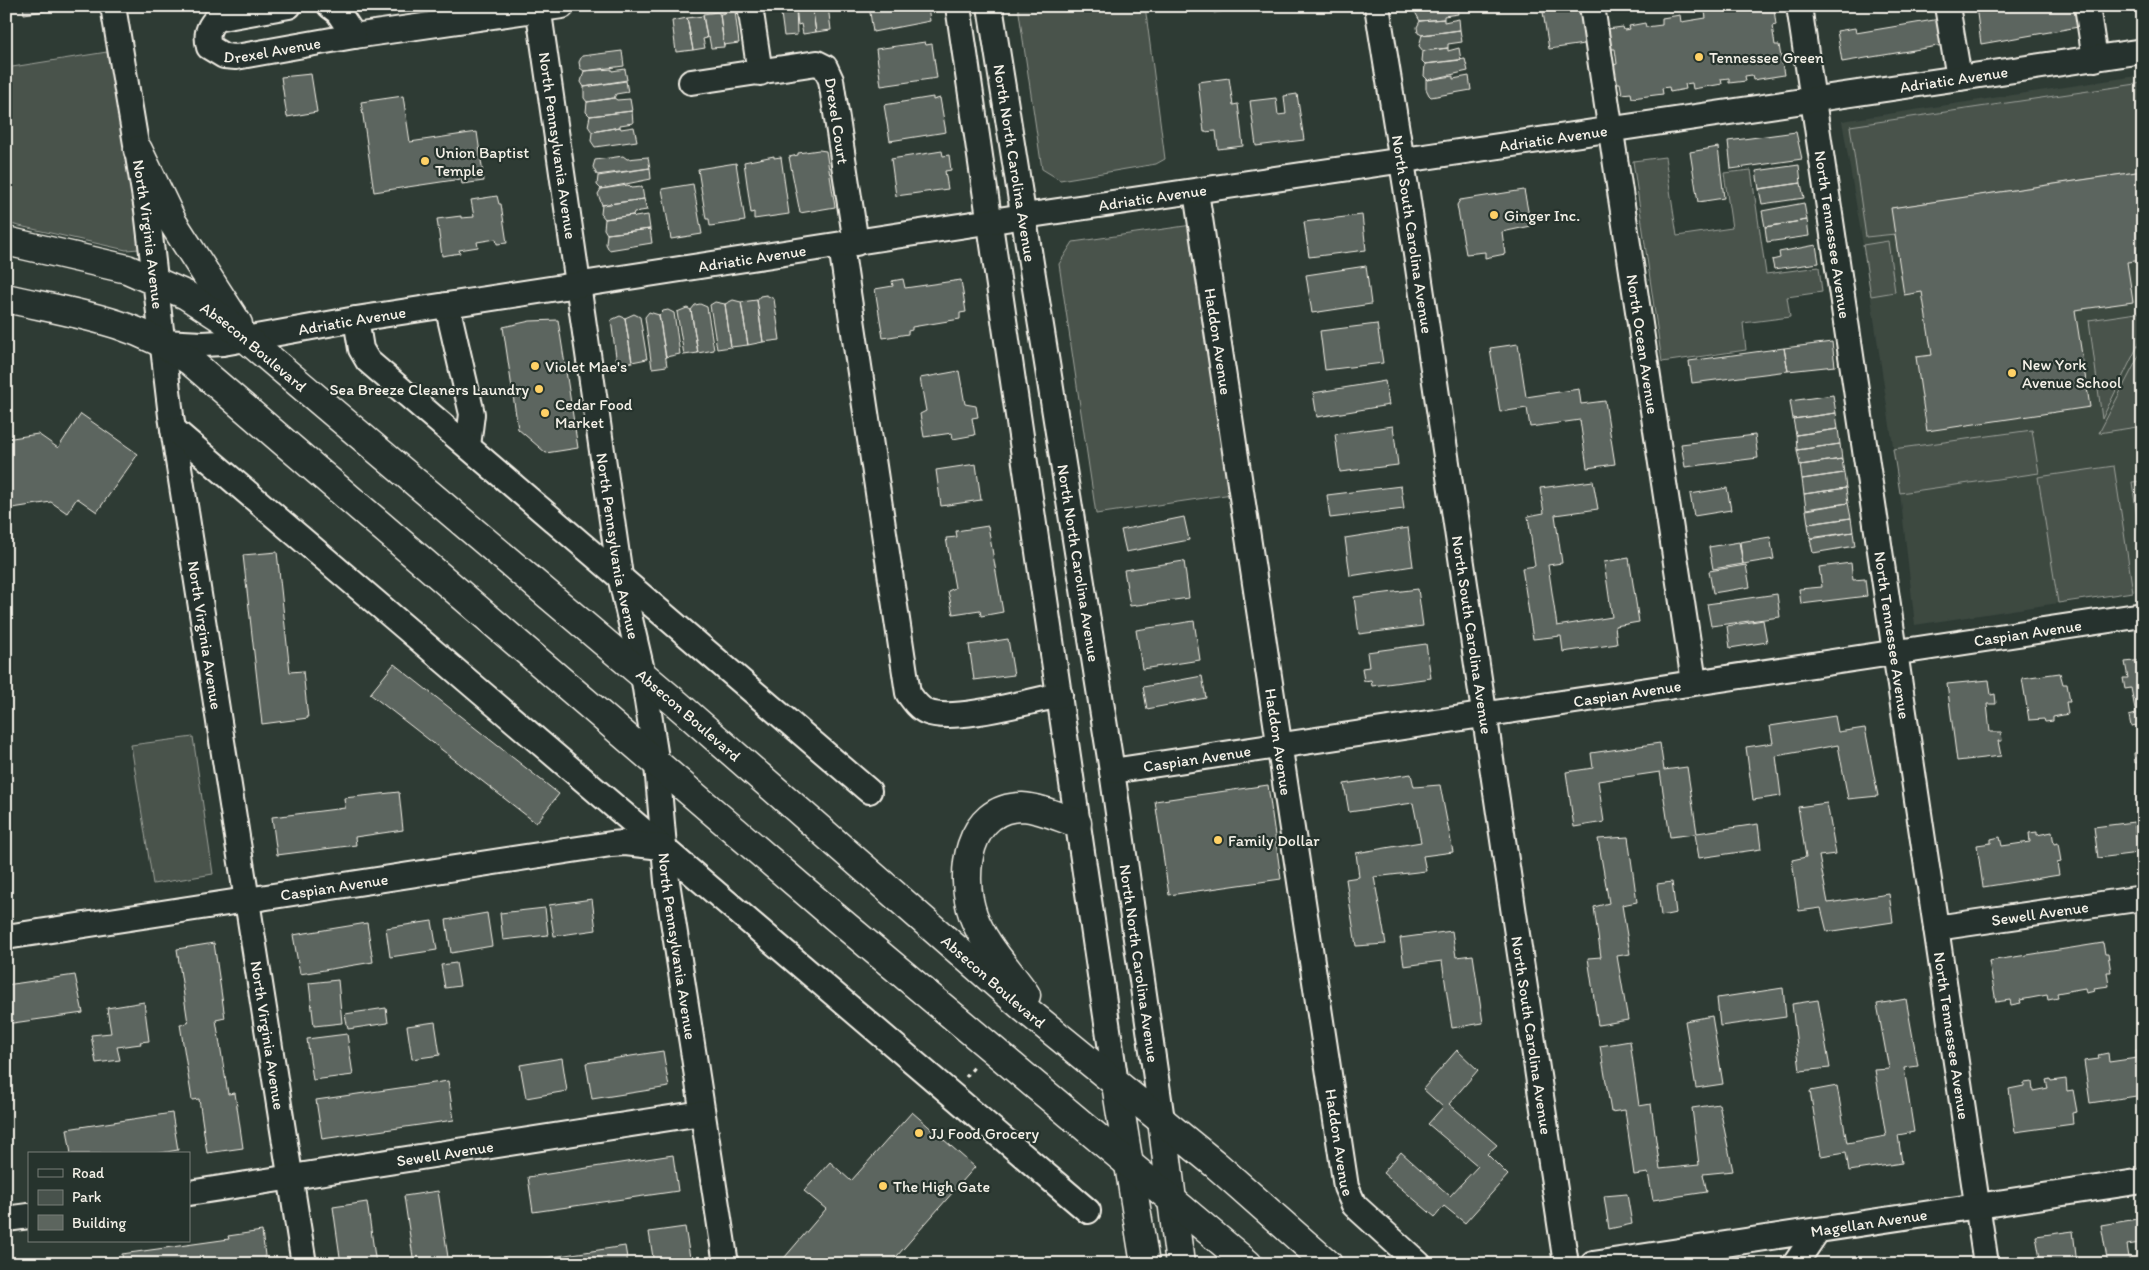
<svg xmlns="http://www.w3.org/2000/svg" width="2149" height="1270" viewBox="0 0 2149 1270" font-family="Itim,sans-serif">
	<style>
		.built { fill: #3c4841 }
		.green { fill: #48524c; stroke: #9ea29a }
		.building { fill: #5c655e; stroke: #f4f1e8 }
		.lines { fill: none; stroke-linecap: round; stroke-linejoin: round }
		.minor-casing { stroke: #f4f1e8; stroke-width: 28 }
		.major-casing { stroke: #f4f1e8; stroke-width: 31 }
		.highway-casing { stroke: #f4f1e8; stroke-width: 31 }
		.path { stroke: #f4f1e8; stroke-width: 3; stroke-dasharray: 4 4; stroke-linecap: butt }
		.minor { stroke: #26332d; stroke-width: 24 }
		.major { stroke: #26332d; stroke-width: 28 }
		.highway { stroke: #26332d; stroke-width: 28 }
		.poi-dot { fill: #ffd166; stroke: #26332d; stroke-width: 2 }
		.labels { text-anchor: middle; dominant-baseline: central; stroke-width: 4.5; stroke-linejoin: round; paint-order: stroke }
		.street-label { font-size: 16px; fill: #f4f1e8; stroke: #26332d }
		.poi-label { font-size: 16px; fill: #f4f1e8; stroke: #26332d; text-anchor: start }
	</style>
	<rect width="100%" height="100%" fill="#2e3b34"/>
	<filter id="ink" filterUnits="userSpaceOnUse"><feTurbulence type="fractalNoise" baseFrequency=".02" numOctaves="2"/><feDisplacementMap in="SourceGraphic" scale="10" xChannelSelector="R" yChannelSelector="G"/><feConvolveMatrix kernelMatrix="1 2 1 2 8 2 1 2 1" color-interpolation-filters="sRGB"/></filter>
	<g filter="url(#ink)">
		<path class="built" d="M2143 75V590L1915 625 1900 493 1863 245 1842 121Z"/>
		<path class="green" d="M1018 6H1145L1165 159 1156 164 1060 180 1042 169Z
			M107 52 142 238 139 249 126 250 6 223V68Z
			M2143 83V171L1892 208 1895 234 1866 237 1850 126Z
			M1665 157 1677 236 1732 228 1724 173 1751 170 1766 274 1819 267 1822 292 1787 297 1790 317 1743 323 1746 350 1662 362 1633 161Z
			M1192 225 1232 494 1096 514 1059 264 1073 242Z
			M1888 241 1895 292 1871 296 1863 245Z
			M2143 312V335L2102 419 2089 320Z
			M2143 348V426L2099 433Z
			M2032 430 2039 473 1900 493 1893 449Z
			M2114 466 2133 592 2058 603 2038 477Z
			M2143 481V559L2132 482Z
			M193 737 213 874 153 884 131 745Z"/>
		<path class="building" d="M23 6H67V8L24 14Z
			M780 6H796L797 35 784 36Z
			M796 6H812L816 32 803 34 801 24 798 25Z
			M812 6H828L831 30 816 32Z
			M869 6H928L930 21 873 32Z
			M1213 6H1253L1214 13Z
			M1425 6H1457L1458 14 1444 16V19L1420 21 1415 12 1418 8Z
			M1542 6H1585L1591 43 1549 49Z
			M1704 6H1769V10L1774 9 1776 25 1772 26 1775 45H1779L1784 75 1753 80 1752 75 1745 76 1746 81 1729 83V78L1721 79 1722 84 1693 89 1692 83 1685 84 1686 89 1670 92 1669 87 1662 88 1663 94 1632 98 1631 93 1622 94 1620 83H1616L1613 65 1617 64 1615 49H1611L1607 29 1623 27 1624 30 1630 29 1629 26 1645 23 1646 27 1662 25V18L1680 15 1681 22 1706 18Z
			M1976 6H2081L2084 26 1981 44Z
			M735 11 739 43 724 45 720 14Z
			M717 12 720 14 724 47 711 48 709 37 707 38 703 14Z
			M703 16 707 38 703 39 705 48 693 50 687 18Z
			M687 18 693 50 676 52 672 21Z
			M1444 19V22L1459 19 1460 30 1422 35 1418 33 1417 27 1420 21Z
			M1940 19 1944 45 1842 62 1837 31 1855 28 1856 33Z
			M1460 30 1462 42 1448 44V48L1423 51 1419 46 1422 35Z
			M925 42 926 45 932 44 937 78 881 86 876 49Z
			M1448 48V51L1459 48 1461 60 1425 64 1422 61 1423 51Z
			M622 51 624 66 584 71 580 68 579 62 582 56Z
			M1465 59 1468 71 1428 80 1424 76 1425 64Z
			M612 69V71L625 69 627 80 584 87 581 82 584 71Z
			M311 74 317 112 287 117 281 77Z
			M1453 76V79L1469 76 1471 90 1431 97 1429 95 1426 89V80Z
			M1229 78 1233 105 1238 104 1243 146 1218 149 1216 131 1204 132 1198 82Z
			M626 81 628 92 616 94 614 98 587 102 584 98V87Z
			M1297 94 1304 140 1256 146 1250 101 1276 98 1278 115 1286 114 1284 96Z
			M403 96 410 142 477 132 484 181 462 184 461 179 374 192 361 102Z
			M933 97V100L940 98 946 132 890 141 884 105Z
			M614 98 617 100 630 99 632 111 590 116 586 112 587 102Z
			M632 111 633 123 620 125V127L592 132 588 126 590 116Z
			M620 127 621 129 634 127 637 141 595 147 591 141 592 132Z
			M1796 132 1802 159 1731 169 1728 141Z
			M1718 147 1724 198 1698 202 1690 152Z
			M819 150 826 151 835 207 800 213 789 157 798 155V153Z
			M942 151 943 156 949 155 951 170 945 171 948 189 896 196 891 159Z
			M623 156 627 159 648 157 650 168 597 175 593 167 595 160Z
			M774 156V158L781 157 789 214 754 219V212L751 213 744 162Z
			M736 163 745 221 710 226 709 219H706L698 169Z
			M1799 165 1801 183 1759 189 1756 171Z
			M650 168 651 179 601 189 597 185 598 176Z
			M2143 171V260L2127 262 2133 302 2075 310 2090 407 1927 431 1916 357 1932 355 1922 292 1904 295 1891 208Z
			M1801 183 1804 198 1762 204 1759 189Z
			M693 184 702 234 671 239 662 189Z
			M628 185 631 188 642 187 644 199 602 205 598 194 601 189Z
			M1524 190 1531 226 1502 232 1505 254 1485 258V252L1466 254 1457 205 1460 200Z
			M497 196 499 204H501L507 243 497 244 496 239 477 242 478 247 459 250 460 253 442 256 437 219 461 216V218L474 217 471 200Z
			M644 199 647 210 634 212 633 215 605 219 601 214 602 205Z
			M1804 203 1807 220 1765 227 1762 211Z
			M633 215 635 217 648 215 650 229 607 234 604 229 605 219Z
			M1362 215 1366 250 1309 257 1304 222Z
			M1807 220 1809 236 1767 242 1765 227Z
			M650 229 652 243 609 250 606 244 607 234Z
			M1816 245 1819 263 1774 269 1772 260 1780 258 1779 252Z
			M1366 266 1371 304 1312 313 1306 275Z
			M903 279 905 288 961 280 966 312 960 313V319L912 327V330L908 331V334L883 338 875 289 893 286 892 281Z
			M766 295 774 299 780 340 763 342 757 300 760 296Z
			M733 300 741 302 748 345 731 347 725 304Z
			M757 300 763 342 748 345 741 302Z
			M715 302 725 304 731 347 717 349 710 305Z
			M700 304 707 307 714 350 698 353 691 310 695 305Z
			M687 308 691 310 698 353 684 355 677 312Z
			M668 310 674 313 680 354 666 357 659 315 663 311Z
			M649 312 659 315 667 366 652 368 645 317Z
			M634 314 640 317 647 359 632 362 625 318Z
			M620 316 625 318 632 362 617 364 611 320Z
			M558 320 578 448 546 453 518 429 503 327 530 321Z
			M1377 324 1383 363 1325 370 1320 331Z
			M1832 342 1835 366 1788 371 1784 348Z
			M1518 344 1526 397 1579 389 1581 404 1605 401 1615 464 1587 468 1580 420 1530 427 1527 408 1500 412 1490 348Z
			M1784 348 1788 371 1692 383 1689 361Z
			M959 371 965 404 976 406 978 417 972 418 975 435 953 439 952 433 924 437 920 414 926 411 920 378Z
			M1385 381 1389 405 1317 417 1313 393Z
			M1833 395 1836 413 1793 419 1790 401Z
			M1836 413 1838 429 1796 435 1793 419Z
			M81 414 138 454 97 512 77 498 67 513 51 502 6 509V439L38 434 58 448Z
			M1393 426 1398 465 1340 472 1335 434Z
			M1838 429 1840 444 1797 450 1796 435Z
			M1755 435 1758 458 1685 467 1681 444Z
			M1840 444 1842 459 1800 465 1797 450Z
			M1842 459 1844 473 1802 479 1800 465Z
			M976 464 981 500 941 506 936 470Z
			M1844 473 1846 488 1804 494 1802 479Z
			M1593 481 1598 509 1555 515 1562 563 1548 565 1557 626 1612 617 1604 562 1629 558 1639 622 1615 626 1617 644 1563 652 1561 636 1533 639 1522 568 1535 566 1528 516 1544 513 1540 488Z
			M1401 486 1404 509 1330 518 1327 495Z
			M1727 488 1731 510 1694 516 1690 494Z
			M1846 488 1848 503 1806 509 1804 494Z
			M1848 503 1851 518 1808 524 1806 510Z
			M1184 517 1189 540 1126 552 1121 530Z
			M1851 518 1853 532 1810 538 1808 524Z
			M988 526 1003 612 981 616 980 610 953 614 948 591 955 588 946 538 957 537 956 531Z
			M1408 528 1413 566 1350 576 1345 538Z
			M1853 532 1855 546 1813 553 1810 539Z
			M1770 537 1774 559 1743 564 1740 542Z
			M1739 542 1743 564 1713 569 1709 547Z
			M277 552 290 672 303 671 308 718 262 724 243 555Z
			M1184 561 1189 598 1130 606 1124 570Z
			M1851 563 1853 580 1865 579 1867 596 1801 604 1799 589 1822 587 1819 567Z
			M1746 565 1750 587 1713 593 1709 571Z
			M1418 589 1423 626 1359 634 1354 597Z
			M1777 594 1780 617 1711 626 1707 604Z
			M1763 620 1767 642 1730 648 1727 626Z
			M1194 621 1200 660 1142 669 1136 630Z
			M1008 639 1014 675 974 680 969 645Z
			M1426 644 1431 678 1372 686 1371 680 1364 681 1362 668 1369 667 1367 652Z
			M2143 660V776L2140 762 2135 763 2134 753 2141 752 2137 725 2131 726 2129 716 2136 714 2131 688 2125 689 2123 678H2128L2125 662Z
			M394 664 559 794 536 823 370 694Z
			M2060 673 2063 684H2067L2070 702H2066L2068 714 2053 717V721L2045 722 2044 719 2029 720 2022 678Z
			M1202 676 1206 698 1147 709 1143 687Z
			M1989 680 1991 695 1995 694 1996 704H1987L1990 732H2001L2002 741H1998L2001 756 1957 761 1947 684Z
			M1835 716 1838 732 1865 728 1878 796 1848 799 1838 745 1776 756 1781 796 1753 800 1746 747 1773 743 1770 726Z
			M1660 743 1664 770 1687 767 1697 833 1758 824 1761 849 1699 858 1695 834 1670 837 1660 772 1598 781 1604 822 1574 827 1566 772 1593 768 1591 753Z
			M1411 774 1414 787 1440 785 1453 852 1423 856 1426 871 1374 877 1386 944 1356 946 1346 879 1359 877 1356 853 1421 842 1413 803 1349 812 1344 784Z
			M1268 785 1281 879 1169 895 1155 801Z
			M399 792 403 830 355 837 356 845 277 855 272 817 345 808 344 798Z
			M1827 803 1836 854 1819 856 1828 903 1889 894 1893 922 1827 932 1821 908 1799 911 1792 860 1806 857 1798 807Z
			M2134 822 2138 853 2098 858 2094 827Z
			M2037 832V835L2052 832 2054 844 2058 843 2061 862 2057 863 2059 875 1983 887 1977 845 1991 843V839L2000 837 2002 846 2030 842 2029 833Z
			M1628 837 1637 902 1622 905 1630 954 1617 956 1628 1020 1598 1025 1588 958 1601 957 1594 907 1609 903 1598 839Z
			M1672 882 1676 913 1661 916 1657 884Z
			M592 899 596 930 554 936 549 905Z
			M545 908 548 935 503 940 500 913Z
			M487 913 492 946 451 953 446 920Z
			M432 921 437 950 390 957 386 928Z
			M367 923 373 962 300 974 293 935Z
			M1452 931 1456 957 1473 955 1483 1023 1452 1028 1442 961 1404 966 1400 938Z
			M214 943 225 1018 216 1020 228 1094 235 1093 243 1148 207 1153 199 1099 192 1100 180 1024 188 1023 177 949Z
			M2103 943 2105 954H2108L2111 972H2107L2109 986 2094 988 2095 991 2086 993 2085 988 2057 993 2058 998 2048 1000 2047 995 2020 1000 2021 1003 2011 1005 2010 1000 1996 1002 1989 961Z
			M456 963 460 986 445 988 441 965Z
			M75 975 83 1013 6 1024V985Z
			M338 980 342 1023 314 1026 309 983Z
			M1783 988 1786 1017 1720 1026 1717 998Z
			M1906 999 1918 1066 1904 1068 1914 1132 1898 1135 1902 1163 1849 1171 1846 1152 1821 1156 1810 1091 1837 1086 1847 1143 1886 1136 1875 1070 1889 1069 1877 1004Z
			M1818 1000 1830 1068 1800 1071 1792 1004Z
			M144 1002 149 1041 140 1042 141 1044 117 1047 120 1060 96 1063 91 1035 111 1033 107 1008Z
			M386 1008 388 1023 348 1029 345 1014Z
			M1712 1016 1723 1084 1696 1088 1685 1021Z
			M435 1022 440 1055 412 1059 407 1026Z
			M347 1034 353 1075 313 1080 307 1039Z
			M1630 1041 1639 1106 1651 1104 1660 1169 1699 1165 1692 1108 1719 1104 1733 1171 1703 1174 1707 1192 1653 1200 1648 1173 1634 1175 1625 1110 1611 1112 1600 1046Z
			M2143 1049V1095L2090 1103 2084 1061 2099 1059 2098 1055 2108 1053 2109 1062 2137 1058 2136 1050Z
			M1457 1050 1478 1070 1449 1104 1497 1145 1487 1154 1508 1175 1465 1223 1444 1206 1435 1217 1383 1173 1401 1152 1450 1196 1478 1166 1428 1124 1443 1107 1423 1089Z
			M663 1051 669 1087 592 1099 586 1063Z
			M562 1058 567 1091 526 1098 520 1065Z
			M2050 1079 2051 1081 2066 1079 2067 1091 2073 1090 2077 1112 2072 1113 2073 1124 2015 1132 2009 1089 2024 1086V1083L2032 1082 2033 1091 2048 1088 2046 1080Z
			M448 1081 454 1120 322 1139 316 1100Z
			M912 1112 975 1167 890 1264H779L826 1209 804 1191 830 1162 851 1181Z
			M172 1113 178 1150 155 1154H71L67 1129Z
			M673 1155 678 1191 533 1212 528 1177Z
			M438 1191 449 1264H414L404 1196Z
			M1627 1194 1632 1224 1609 1229 1604 1196Z
			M367 1202 376 1264H341L333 1207Z
			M2137 1219 2140 1243 2127 1245 2130 1264H2108L2101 1225Z
			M685 1227 691 1264H654L649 1232Z
			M262 1231 266 1264H123L122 1254 229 1239 228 1236Z
			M2073 1231 2077 1264H2041L2036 1236Z
			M625 1246 628 1264 512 1263Z"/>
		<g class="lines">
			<g class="minor-casing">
				<g id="minor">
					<path id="s1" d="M113 6 147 210 171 416 304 1264"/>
					<path id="s2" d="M289 6 216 19C207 29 206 35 209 47L224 56 236 57 354 36 562 6"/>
					<path d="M330 6 338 12 354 36"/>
					<path id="s3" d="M538 6 620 576 643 675 657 765 667 882 726 1264"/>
					<path d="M750 6 760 73"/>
					<path d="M958 6 1116 1084"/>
					<path id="s4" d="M990 6 1112 771 1162 1120"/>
					<path id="s5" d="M1377 6 1406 187 1566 1264"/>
					<path id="s6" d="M1592 6 1694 682"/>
					<path id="s7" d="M1799 6 1986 1264"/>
					<path d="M1947 6 1959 78"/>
					<path d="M2087 6 2095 59"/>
					<path id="s8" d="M691 82 817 63 825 67 831 80 856 243"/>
					<path id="s9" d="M1196 192 1346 1187 1354 1205 1419 1264"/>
					<path d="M841 246 908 693C913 700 918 708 927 712 953 723 1030 701 1060 695"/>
					<path d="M447 305 472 414 468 446"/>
					<path d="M356 319 361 349 368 361 869 791"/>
					<path id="s10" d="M163 342 202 344 223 343 356 319 1024 216 2143 51"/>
					<path d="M173 429 1088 1211"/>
					<path id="s11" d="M1112 771 2143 615"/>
					<path id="s12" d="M1936 928 2143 898"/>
					<path id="s13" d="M6 937 611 844 625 843 662 847"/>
					<path id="s14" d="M189 1193 702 1113"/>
					<path d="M6 1219 29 1216"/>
					<path id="s15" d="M1593 1264 2143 1181"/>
					<path d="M1795 1264 1818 1230"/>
				</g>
			</g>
			<g class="major-casing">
				<path id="major" d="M1116 1084 1145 1264
					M1162 1120 1180 1264"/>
			</g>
			<g class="highway-casing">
				<g id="highway">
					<path d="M138 150 173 223 238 324"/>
					<path id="s16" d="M6 241 127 269 186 295 223 319 677 704 1025 1009 1215 1164 1328 1264"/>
					<path d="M6 298C71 313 135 320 190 361L834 916 1248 1264"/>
					<path d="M1026 995C1008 969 984 945 973 915 959 875 967 807 1022 807 1041 808 1059 817 1077 823"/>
				</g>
			</g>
			<path class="path" d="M966 1077 975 1066"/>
			<use href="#minor" class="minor"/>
			<use href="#major" class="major"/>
			<use href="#highway" class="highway"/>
		</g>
	</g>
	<g class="poi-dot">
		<circle cx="1699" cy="57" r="5"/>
		<circle cx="425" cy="161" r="5"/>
		<circle cx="1494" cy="215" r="5"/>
		<circle cx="535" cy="366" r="5"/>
		<circle cx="2012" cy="373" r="5"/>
		<circle cx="539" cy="389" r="5"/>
		<circle cx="545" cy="413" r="5"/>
		<circle cx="1218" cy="840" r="5"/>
		<circle cx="919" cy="1133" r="5"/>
		<circle cx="883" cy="1186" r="5"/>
	</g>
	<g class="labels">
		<g class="street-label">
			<text stroke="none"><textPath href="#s2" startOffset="171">Drexel Avenue</textPath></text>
			<text stroke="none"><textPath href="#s10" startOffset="1811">Adriatic Avenue</textPath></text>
			<text stroke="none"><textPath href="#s8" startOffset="192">Drexel Court</textPath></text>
			<text stroke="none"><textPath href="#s10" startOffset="1406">Adriatic Avenue</textPath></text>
			<text stroke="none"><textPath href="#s3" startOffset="141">North Pennsylvania Avenue</textPath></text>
			<text stroke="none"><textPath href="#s4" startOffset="159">North North Carolina Avenue</textPath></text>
			<text stroke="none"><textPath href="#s10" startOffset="1001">Adriatic Avenue</textPath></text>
			<text stroke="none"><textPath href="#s5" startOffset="231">North South Carolina Avenue</textPath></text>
			<text stroke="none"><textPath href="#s7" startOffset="231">North Tennessee Avenue</textPath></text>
			<text stroke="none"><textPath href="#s1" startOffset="231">North Virginia Avenue</textPath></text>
			<text stroke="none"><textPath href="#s10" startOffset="596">Adriatic Avenue</textPath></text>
			<text stroke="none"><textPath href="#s10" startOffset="191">Adriatic Avenue</textPath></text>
			<text stroke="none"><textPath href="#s9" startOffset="151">Haddon Avenue</textPath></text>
			<text stroke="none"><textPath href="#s6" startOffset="342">North Ocean Avenue</textPath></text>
			<text stroke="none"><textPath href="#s16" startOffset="274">Absecon Boulevard</textPath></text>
			<text stroke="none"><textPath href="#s3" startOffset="546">North Pennsylvania Avenue</textPath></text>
			<text stroke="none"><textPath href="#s4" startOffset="564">North North Carolina Avenue</textPath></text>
			<text stroke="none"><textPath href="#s11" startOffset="926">Caspian Avenue</textPath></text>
			<text stroke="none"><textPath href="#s1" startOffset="636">North Virginia Avenue</textPath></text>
			<text stroke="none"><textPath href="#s5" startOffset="636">North South Carolina Avenue</textPath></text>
			<text stroke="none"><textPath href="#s7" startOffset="636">North Tennessee Avenue</textPath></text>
			<text stroke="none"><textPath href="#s11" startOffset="521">Caspian Avenue</textPath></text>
			<text stroke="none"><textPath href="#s16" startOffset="844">Absecon Boulevard</textPath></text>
			<text stroke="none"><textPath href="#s9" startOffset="556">Haddon Avenue</textPath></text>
			<text stroke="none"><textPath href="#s11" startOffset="86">Caspian Avenue</textPath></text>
			<text stroke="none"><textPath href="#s13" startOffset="332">Caspian Avenue</textPath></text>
			<text stroke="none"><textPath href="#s12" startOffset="105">Sewell Avenue</textPath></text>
			<text stroke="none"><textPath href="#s3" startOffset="951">North Pennsylvania Avenue</textPath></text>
			<text stroke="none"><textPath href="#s4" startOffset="969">North North Carolina Avenue</textPath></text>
			<text stroke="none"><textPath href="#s16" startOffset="1249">Absecon Boulevard</textPath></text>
			<text stroke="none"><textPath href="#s1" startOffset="1041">North Virginia Avenue</textPath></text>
			<text stroke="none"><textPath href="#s5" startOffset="1041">North South Carolina Avenue</textPath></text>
			<text stroke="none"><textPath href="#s7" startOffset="1041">North Tennessee Avenue</textPath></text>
			<text stroke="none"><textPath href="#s9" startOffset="961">Haddon Avenue</textPath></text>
			<text stroke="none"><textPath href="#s14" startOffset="259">Sewell Avenue</textPath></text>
			<text stroke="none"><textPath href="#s15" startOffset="279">Magellan Avenue</textPath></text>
		</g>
		<g class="poi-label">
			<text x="1709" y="57">Tennessee Green</text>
			<text x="435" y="152">Union Baptist<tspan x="435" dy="18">Temple</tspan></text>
			<text x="1504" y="215">Ginger Inc.</text>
			<text x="2022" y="364">New York<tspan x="2022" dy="18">Avenue School</tspan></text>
			<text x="545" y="366">Violet Mae's</text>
			<text x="529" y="389" text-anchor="end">Sea Breeze Cleaners Laundry</text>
			<text x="555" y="404">Cedar Food<tspan x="555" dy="18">Market</tspan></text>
			<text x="1228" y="840">Family Dollar</text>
			<text x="929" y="1133">JJ Food Grocery</text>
			<text x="893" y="1186">The High Gate</text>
		</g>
	</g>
	<rect width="2149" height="1270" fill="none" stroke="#26332d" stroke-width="25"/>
	<rect x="12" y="12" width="2124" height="1245" fill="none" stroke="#f4f1e8" stroke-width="2" filter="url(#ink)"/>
	<rect x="28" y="1152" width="162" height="90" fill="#26332d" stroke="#787f78"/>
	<rect x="38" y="1169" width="25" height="8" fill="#26332d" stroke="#787f78"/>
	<text x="72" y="1178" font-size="15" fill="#f4f1e8">Road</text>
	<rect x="38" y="1190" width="25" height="15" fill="#48524c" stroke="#787f78"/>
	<text x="72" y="1202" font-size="15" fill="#f4f1e8">Park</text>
	<rect x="38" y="1215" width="25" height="15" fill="#5c655e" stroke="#787f78"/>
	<text x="72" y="1228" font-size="15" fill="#f4f1e8">Building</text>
</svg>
